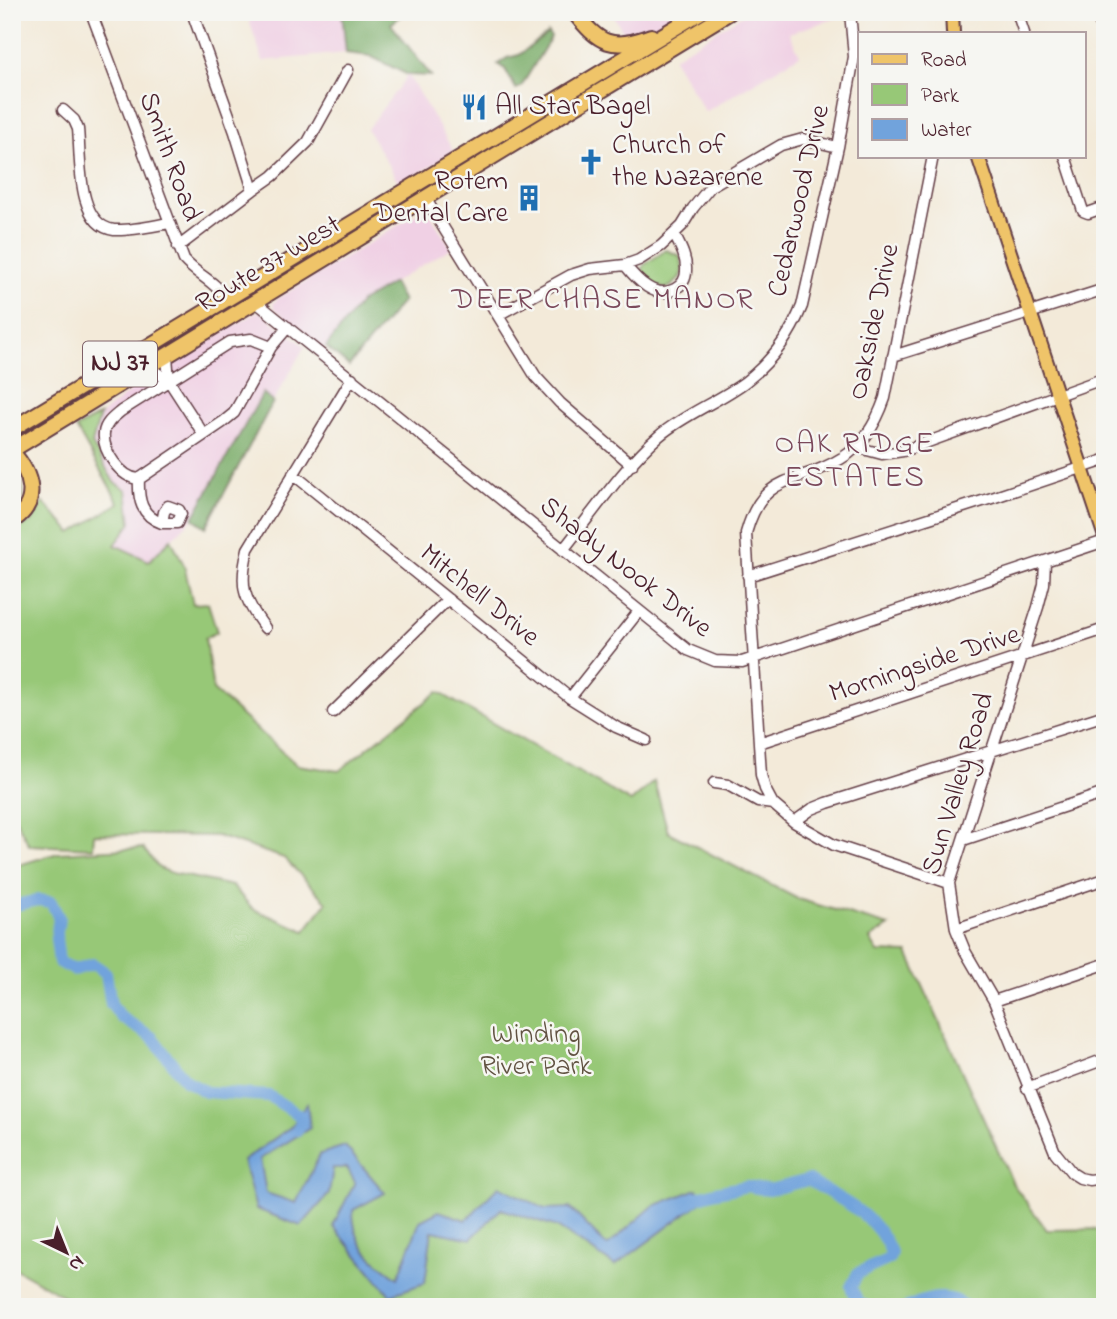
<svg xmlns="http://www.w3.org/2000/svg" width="1117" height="1319" viewBox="0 0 1117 1319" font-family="'Indie Flower',sans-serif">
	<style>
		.built { fill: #f0d0e4 }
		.green { fill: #97c877; stroke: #707451; stroke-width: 2 }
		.forest { fill: #79ac68; stroke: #62664a; stroke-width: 2 }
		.water { fill: #71a3dc; stroke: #5e6184; stroke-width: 2 }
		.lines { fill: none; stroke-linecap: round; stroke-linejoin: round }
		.river { stroke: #71a3dc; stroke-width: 12 }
		.minor-casing { stroke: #633d45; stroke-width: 13 }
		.major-casing { stroke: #633d45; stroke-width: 16 }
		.highway-casing { stroke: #633d45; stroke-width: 18 }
		.minor { stroke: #fff; stroke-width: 10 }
		.major { stroke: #efc469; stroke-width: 12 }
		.highway { stroke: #efc469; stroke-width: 14 }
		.labels { text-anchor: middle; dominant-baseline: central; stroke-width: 5; stroke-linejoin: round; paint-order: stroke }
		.shield { fill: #f6f6f2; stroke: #7e6067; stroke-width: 2 }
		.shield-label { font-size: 26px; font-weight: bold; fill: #4a1f2b }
		.poi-label { font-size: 28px; fill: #4a1f2b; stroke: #f6f6f2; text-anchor: start }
		.street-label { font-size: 28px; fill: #4a1f2b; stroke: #f6f6f2 }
		.park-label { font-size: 28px; fill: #615242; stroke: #f6f6f2 }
		.neighbourhood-label { font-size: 30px; letter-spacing: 2px; fill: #7b495b; stroke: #f6f6f2 }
	</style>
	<rect width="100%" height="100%" fill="#f6f6f2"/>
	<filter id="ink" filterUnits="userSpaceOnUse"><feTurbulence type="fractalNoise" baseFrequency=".0143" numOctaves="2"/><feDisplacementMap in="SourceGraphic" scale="14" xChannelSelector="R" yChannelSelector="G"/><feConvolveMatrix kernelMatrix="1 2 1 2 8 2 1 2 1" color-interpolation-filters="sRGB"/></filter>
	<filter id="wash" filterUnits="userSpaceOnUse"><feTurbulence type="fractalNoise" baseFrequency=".00686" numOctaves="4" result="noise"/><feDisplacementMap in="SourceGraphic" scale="28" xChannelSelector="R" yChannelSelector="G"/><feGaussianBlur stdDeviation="1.57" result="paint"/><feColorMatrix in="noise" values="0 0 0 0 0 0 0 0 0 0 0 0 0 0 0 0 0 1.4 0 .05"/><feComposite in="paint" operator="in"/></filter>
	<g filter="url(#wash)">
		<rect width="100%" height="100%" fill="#f3ead9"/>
		<path class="built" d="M246 12H342L346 53 263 61Z
			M611 12H680L642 35 628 39Z
			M747 12H845L846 15 789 33 800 55 705 112 673 58Z
			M408 75 454 152 400 185 367 129Z
			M425 211 430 214 451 248 361 302 324 349 275 309 273 304 277 299 420 212Z
			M259 311 305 346 273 402 263 394 193 518 149 561 114 545 131 523 114 482 92 444 101 415 148 377Z"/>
		<path class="green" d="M666 250 679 255C687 271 681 281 666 289L653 285 642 273 644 265Z
			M100 415 92 444 114 482 127 490 131 523 115 545 149 561 171 539 184 565 193 604 208 603 217 632 205 638 213 690 297 765 339 771 438 692 631 802 654 781 668 832 798 899 889 926 870 939 878 952 908 953 1013 1184 1047 1230 1105 1229V1307H83L12 1267V867L58 853 143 848 159 868 172 873 232 886 253 909 305 931 327 902 284 858 217 836 94 834 93 848 29 845 12 812V532L31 522 43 502 72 533 119 503 76 428Z
			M12 466C24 481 28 498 12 512Z"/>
		<path class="forest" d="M342 12H406L391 24 431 76 408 75 370 56 346 53Z
			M548 33 551 37 521 87 516 89 505 69 498 64 507 58 519 55Z
			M393 283 403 301 349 366 326 347 361 302Z
			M263 393 273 402 206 527 193 518Z"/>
		<path class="water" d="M307 1103 310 1128 260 1159 266 1193 296 1203 320 1154 345 1146 385 1193 353 1210C353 1245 372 1260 398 1278L420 1221 439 1211 466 1220 499 1186 545 1209 570 1208 607 1246 653 1206 697 1189 701 1202 615 1266 557 1227 501 1209 471 1239 432 1231 425 1283 390 1295 333 1226 355 1182 347 1168H333L329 1194 301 1226 256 1209 243 1161 292 1126Z"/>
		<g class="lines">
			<path class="river" d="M12 906 38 900 51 902 59 918 56 938 59 962 74 970 93 964 106 973 111 1004 122 1018 152 1037 186 1081 206 1092 269 1096 299 1115 302 1121 297 1130
				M685 1206 699 1197 716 1192 747 1186 769 1190 808 1180C842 1201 874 1212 891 1252L889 1259 858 1273 851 1287 858 1302 867 1307
				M908 1307C927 1298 949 1292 966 1307"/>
		</g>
	</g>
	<g filter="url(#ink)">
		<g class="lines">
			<g class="minor-casing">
				<path id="minor" d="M91 12 184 260C198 276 214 280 228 300
					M1017 12 1024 33
					M1096 12 1105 37
					M63 110 74 120 78 129C81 158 76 225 114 230 131 231 152 226 169 223
					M1065 156 1083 211 1088 213 1105 207
					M253 190 273 176 308 142 348 70
					M425 198 536 377 560 403 632 465
					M178 247 253 190 235 132 192 12
					M625 265C637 280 655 300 675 289 682 285 686 279 686 271 687 258 680 246 674 234
					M256 302 688 650 715 661 742 662 1105 541
					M498 315 571 275 590 269 625 265 639 260 661 246 682 226 693 208 711 186 781 145 803 139 838 147
					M271 347 251 339 230 342 121 411C114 417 105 423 104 433 102 451 121 478 139 479L223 422 234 413 271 347 288 327
					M893 356 1105 289
					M149 367 169 381 167 356
					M169 381 204 435
					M856 447 882 454 903 451 1105 378
					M293 474 570 698 616 727 646 740
					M139 479C138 499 141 516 162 523
					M168 506 179 510 181 514 177 523H162L164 512Z
					M563 550C591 515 626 464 659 436 685 414 718 402 745 382 771 362 790 336 802 306L838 147 854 57 850 12
					M1045 561 1044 584 1038 607 949 883 956 929 965 951 994 1001 1055 1152 1072 1173 1080 1178 1089 1180 1105 1178
					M748 576 995 497 1105 460
					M265 628C243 599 239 585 248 549L352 378
					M570 698 639 611
					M333 712 448 599
					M759 743 1105 629
					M714 783 728 785 758 802 773 804 794 822 834 845 949 883
					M773 804 765 789 761 775 746 533C764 469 797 487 842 458 864 445 877 421 885 398L933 156
					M794 822 812 809 827 803 1105 715
					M963 840 1105 793
					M956 929 1105 879
					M994 1001 1105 964
					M1027 1088 1105 1059"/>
			</g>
			<g class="major-casing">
				<path id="major" d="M952 12 953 33
					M978 156 1105 537"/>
			</g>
			<g class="highway-casing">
				<path id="highway" d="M574 12C599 44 612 51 651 36
					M12 429 701 12
					M12 450 730 12
					M12 452C32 474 41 503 12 521"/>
			</g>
			<use href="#minor" class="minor"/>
			<use href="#major" class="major"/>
			<use href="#highway" class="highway"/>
		</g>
	</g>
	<defs>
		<g id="restaurant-bare" transform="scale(2.1)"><path d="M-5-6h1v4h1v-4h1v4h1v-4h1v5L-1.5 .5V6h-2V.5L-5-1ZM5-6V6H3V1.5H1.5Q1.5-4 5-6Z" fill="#1f6fb2" stroke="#f6f6f2" stroke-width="2.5" paint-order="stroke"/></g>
		<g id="church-bare" transform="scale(2.1)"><path d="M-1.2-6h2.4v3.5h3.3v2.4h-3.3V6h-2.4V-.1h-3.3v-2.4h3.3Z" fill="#1f6fb2" stroke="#f6f6f2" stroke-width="2.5" paint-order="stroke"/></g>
		<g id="building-bare" transform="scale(2.1)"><path d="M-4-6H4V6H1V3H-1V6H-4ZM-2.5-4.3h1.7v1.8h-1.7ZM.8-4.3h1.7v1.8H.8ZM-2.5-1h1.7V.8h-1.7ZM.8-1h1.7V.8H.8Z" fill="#1f6fb2" stroke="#f6f6f2" stroke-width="2.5" paint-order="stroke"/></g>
	</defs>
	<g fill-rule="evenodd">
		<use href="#restaurant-bare" x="474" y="107"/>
		<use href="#church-bare" x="591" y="162"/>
		<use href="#building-bare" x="529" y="198"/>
	</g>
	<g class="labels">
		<rect class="shield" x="83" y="341.5" width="74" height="45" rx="5"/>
		<g class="shield-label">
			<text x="120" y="364">NJ 37</text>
		</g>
		<g class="poi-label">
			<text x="495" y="107">All Star Bagel</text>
			<text x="612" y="146">Church of<tspan x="612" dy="32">the Nazarene</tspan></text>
			<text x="508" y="182" text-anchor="end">Rotem<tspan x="508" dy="32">Dental Care</tspan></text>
		</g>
		<g class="street-label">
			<text transform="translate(169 157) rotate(70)">Smith Road</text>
			<text transform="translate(800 201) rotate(-77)">Cedarwood Drive</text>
			<text transform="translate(269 265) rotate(-31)">Route 37 West</text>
			<text transform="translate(875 322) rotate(-78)">Oakside Drive</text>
			<text transform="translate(625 568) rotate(38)">Shady Nook Drive</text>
			<text transform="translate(479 596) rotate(39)">Mitchell Drive</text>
			<text transform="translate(925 665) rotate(-18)">Morningside Drive</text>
			<text transform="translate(959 784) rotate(-73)">Sun Valley Road</text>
		</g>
		<g class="park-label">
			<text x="536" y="1035">Winding<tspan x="536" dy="32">River Park</tspan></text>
		</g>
		<g class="neighbourhood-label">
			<text x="603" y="301">DEER CHASE MANOR</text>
			<text x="855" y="445">OAK RIDGE<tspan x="855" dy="34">ESTATES</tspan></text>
		</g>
	</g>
	<rect width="1117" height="1319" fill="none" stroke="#f6f6f2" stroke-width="42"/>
	<rect x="858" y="32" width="228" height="126" fill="#f6f6f2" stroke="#b1a0a2" stroke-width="2"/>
	<rect x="872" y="54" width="35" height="10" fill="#efc469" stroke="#b1a0a2" stroke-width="2"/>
	<text x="921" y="66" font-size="21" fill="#4a1f2b">Road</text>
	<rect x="872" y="84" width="35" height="21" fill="#97c877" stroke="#b1a0a2" stroke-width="2"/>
	<text x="921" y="102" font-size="21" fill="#4a1f2b">Park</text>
	<rect x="872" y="119" width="35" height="21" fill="#71a3dc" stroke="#b1a0a2" stroke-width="2"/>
	<text x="921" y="136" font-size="21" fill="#4a1f2b">Water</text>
	<g transform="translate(66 1252) rotate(137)" stroke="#f6f6f2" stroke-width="5" paint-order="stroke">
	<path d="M0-5L12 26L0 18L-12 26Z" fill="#4a1f2b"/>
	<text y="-10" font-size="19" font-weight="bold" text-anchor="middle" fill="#4a1f2b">N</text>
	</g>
</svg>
